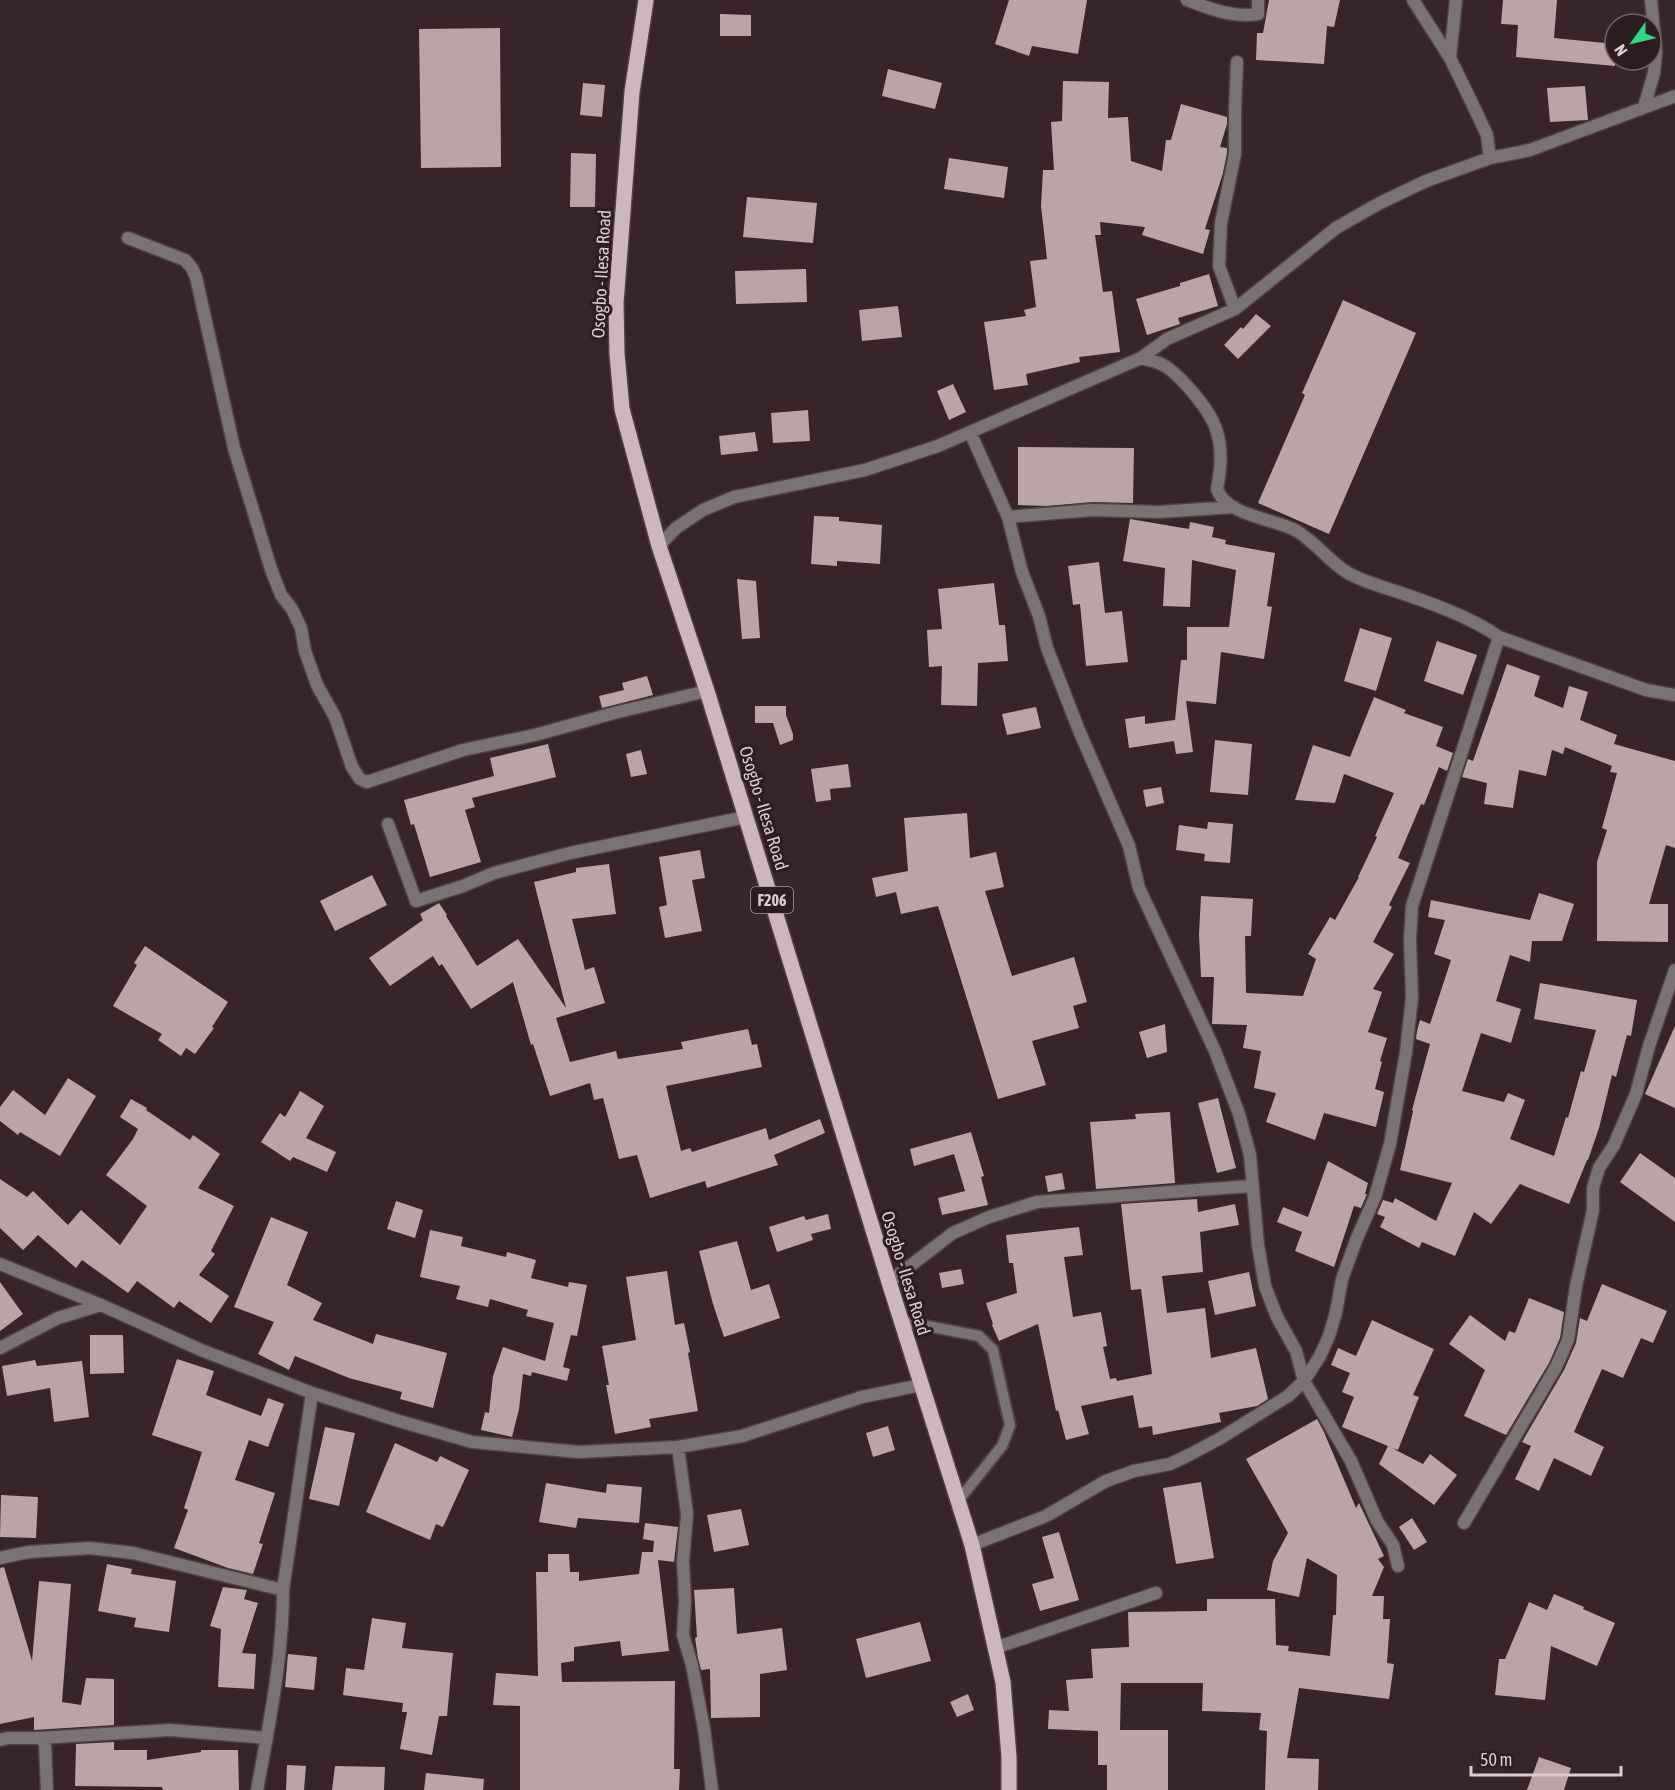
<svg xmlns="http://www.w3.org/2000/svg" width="1675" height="1790" viewBox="0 0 1675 1790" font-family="'Asap Condensed',sans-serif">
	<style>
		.building { fill: #bba4a8 }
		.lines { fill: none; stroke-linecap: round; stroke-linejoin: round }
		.lane-casing { stroke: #514044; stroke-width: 14 }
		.street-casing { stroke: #514044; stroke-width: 15 }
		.primary-casing { stroke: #514044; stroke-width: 18 }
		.lane { stroke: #7b7273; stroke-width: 10 }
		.street { stroke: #7b7273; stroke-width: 12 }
		.primary { stroke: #ccb8bc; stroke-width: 15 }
		.labels { text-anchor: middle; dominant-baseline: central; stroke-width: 6; stroke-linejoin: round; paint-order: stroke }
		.shield { fill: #2d1c20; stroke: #a6989b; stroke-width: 1.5 }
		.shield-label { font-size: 16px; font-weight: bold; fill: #dacdd0 }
		.street-label { font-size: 18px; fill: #dacdd0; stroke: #2d1c20 }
	</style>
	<rect width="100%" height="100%" fill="#372529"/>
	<path class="building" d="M1009 0H1087L1078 54 1032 46 1029 56 995 44Z
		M1269 0H1340L1334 27 1327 26 1324 64 1256 60 1257 33H1263Z
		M1503 0H1557L1554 38 1615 44V66L1516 57 1518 25 1501 24Z
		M720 14 751 15V36H720Z
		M500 28 501 167 421 168 419 29Z
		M888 69 942 83 935 109 882 96Z
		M1063 81 1109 82 1108 118 1128 117 1131 161 1162 171 1166 140H1171L1181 104 1227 117V124L1220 147 1227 148V153L1223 173 1205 229 1210 230 1203 254 1142 235 1145 227 1100 222 1101 235H1095L1103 292 1112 291 1120 352 1079 357 1080 362 1026 374 1028 385 994 390 984 322 1026 316 1024 310 1036 307 1030 261 1047 259 1041 206 1043 170H1054L1051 122 1062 121Z
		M583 83 605 85 602 117 580 115Z
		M1585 86 1588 120 1550 122 1547 88Z
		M571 153 596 154 595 207H570Z
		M949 158 1008 167 1004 198 944 189Z
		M747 197 817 203 813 243 743 237Z
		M806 269 807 302 736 304 735 271Z
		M1209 274 1218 306 1178 318 1180 324 1147 335 1136 299 1180 286V283Z
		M1343 300 1416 333 1329 534 1258 503 1305 395 1302 393Z
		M898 306 902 337 862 341 859 310Z
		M1256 314 1271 326 1238 359 1224 345 1241 327 1243 329Z
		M953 384 966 412 949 420 937 391Z
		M808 410 810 441 773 443 771 413Z
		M755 432 758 451 721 455 719 436Z
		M1018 447 1134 448 1133 503 1093 502 1046 506 1018 505Z
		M814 516 839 517V521L882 525 880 564 837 561V566L811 564Z
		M1130 519 1189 529 1190 522 1214 527 1212 537 1226 540 1225 544 1275 553 1267 606 1272 607 1264 659 1221 652 1216 704 1186 701 1193 752 1176 754 1174 741 1129 748 1125 719 1145 716V724L1175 720 1181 660H1187V627H1229L1236 570 1192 560 1190 607 1163 606 1165 568 1123 561Z
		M1099 562 1105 613 1122 611 1128 662 1086 666 1080 604 1073 605 1068 566Z
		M737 579 756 581 760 638 742 639Z
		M994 583 999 625H1005L1008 661 978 663 977 706 941 705 942 666 929 667 927 630 942 629 938 589Z
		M1360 628 1392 638 1376 691 1344 681Z
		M1437 641 1477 655 1463 695 1424 681Z
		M1507 664 1540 676 1534 696 1563 708 1569 686 1588 692 1580 720 1617 735 1614 744 1675 761V848L1666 845 1649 904H1668V942L1597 941V862L1607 830 1602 828 1617 773 1610 772 1612 766 1565 747 1563 754 1552 750 1546 776 1519 770 1513 808 1484 804 1487 783 1462 777 1468 759 1473 761Z
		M647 676 653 695 602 708 599 696 624 690 622 683Z
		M1374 697 1406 710 1404 713 1443 727 1436 746 1453 753 1447 771 1439 767 1424 805 1421 804 1398 858 1410 863 1389 905 1392 907 1373 942 1394 954 1373 989 1382 992 1368 1032 1387 1038 1380 1061 1382 1062 1375 1089 1384 1092 1376 1127 1324 1113 1315 1140 1266 1122 1276 1093 1254 1088 1261 1051 1243 1048 1247 1025 1212 1024 1214 977H1201L1199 934 1201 896 1253 899 1251 936H1245L1246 993 1303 996 1316 959 1308 954 1330 917 1335 920 1359 877H1358L1377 837 1375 836 1394 793 1344 774 1335 803 1295 800 1313 745 1350 757Z
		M755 706H786V715L793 734V740L780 745 773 723H755Z
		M1036 707 1041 728 1007 735 1002 714Z
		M1215 740 1252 744 1248 795 1210 792Z
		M548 744 556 777 472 798 475 807 465 810 481 862 430 877 414 824 411 825 404 800 494 776 490 758Z
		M641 750 647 774 631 777 626 754Z
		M848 764 851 787 830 789 831 800 816 802 811 769Z
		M1161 787 1164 803 1146 807 1143 790Z
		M967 813 970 858 996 852 1004 887 985 891 1012 976 1074 957 1087 1002 1073 1006 1079 1028 1032 1041 1046 1085 998 1099 938 906 901 914 896 892 876 897 872 878 908 871 904 818Z
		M1208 822 1233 824 1230 863 1204 861 1205 854 1176 850 1179 825 1207 829Z
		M700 850 705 878 692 880 702 931 665 938 659 907 667 905 659 857Z
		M609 864 616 914 572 919 585 970 594 967 605 1003 556 1018 570 1062 616 1051 618 1059 683 1049 681 1042 748 1029 752 1045 757 1044 762 1067 666 1086 681 1151 690 1148 692 1152 766 1128 769 1140 820 1119 825 1133 774 1155 778 1165 707 1188 705 1181 650 1198 637 1155 619 1159 603 1098 594 1100 590 1083 550 1096 533 1044 531 1045 513 982 471 1009 442 964 439 966 433 956 390 986 369 958 423 920 420 914 439 903 447 915 446 916 477 966 518 939 566 1008 534 882 576 872V868Z
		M372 875 387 905 335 931 320 901Z
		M1539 893 1574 904 1562 941H1532L1530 962 1510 955 1496 1001 1521 1009 1511 1043 1481 1033 1462 1091 1504 1102 1508 1093 1525 1100 1510 1139 1554 1156 1566 1117 1568 1118 1581 1071 1584 1072 1596 1030 1534 1019 1540 983 1637 1000 1631 1036 1627 1035 1616 1077 1612 1075 1599 1128 1588 1160H1587L1569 1204 1520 1184 1491 1224 1474 1212 1455 1256 1422 1242 1419 1248 1380 1227 1385 1217 1377 1214 1383 1200 1393 1203 1395 1198 1436 1221 1452 1183 1400 1170 1413 1111 1412 1110 1430 1044 1416 1039 1417 1031 1420 1020 1430 1024 1451 960 1434 954 1445 920 1428 917 1431 900 1530 920Z
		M145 946 228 1002 212 1027 214 1028 195 1054 186 1048 181 1056 158 1040 162 1034 113 1006 137 965 134 963Z
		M1165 1024 1167 1052 1147 1058 1139 1032Z
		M1675 1026V1108L1645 1094Z
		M68 1078 96 1096 60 1156 20 1132 18 1135 0 1121V1107L13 1090 45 1115Z
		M300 1091 324 1106 306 1138 336 1152 327 1172 293 1157 290 1161 261 1142 280 1113 285 1117Z
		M1218 1098 1236 1168 1217 1173 1198 1103Z
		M131 1099 147 1108 146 1110 190 1140 193 1135 220 1154 198 1188 234 1206 211 1251 215 1254 199 1275 229 1296 211 1323 179 1301 174 1308 137 1281 128 1293 82 1260 76 1268 38 1235 23 1250 0 1228V1179L27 1197 33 1191 68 1225 81 1210 120 1245 147 1206 106 1175 133 1139 138 1129 120 1117Z
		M1170 1112 1175 1183 1096 1189 1090 1122 1136 1119 1135 1114Z
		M971 1132 984 1176 981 1177 988 1205 942 1215 938 1198 965 1191 954 1154 914 1166 910 1149Z
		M1640 1153 1675 1178V1222L1620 1182Z
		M1328 1161 1368 1183 1365 1194H1367L1361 1208 1354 1206 1334 1267 1295 1251 1302 1232 1277 1222 1283 1207 1308 1217Z
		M1062 1173 1065 1189 1048 1192 1045 1176Z
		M1197 1199 1198 1212 1235 1204 1239 1225 1200 1232 1203 1272 1162 1276 1167 1313 1205 1308 1211 1358 1256 1348 1268 1399 1257 1406 1219 1413 1221 1422 1153 1435 1152 1426 1139 1428 1133 1395 1081 1406 1089 1434 1066 1440 1058 1410 1056 1411 1038 1324 999 1341 992 1325 993 1324 986 1303 1017 1293 1013 1263H1009L1006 1235 1079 1227 1083 1255 1064 1257 1073 1317 1101 1312 1107 1346 1103 1347 1110 1379 1116 1378 1117 1381 1152 1374 1141 1289 1131 1290 1121 1204Z
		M396 1201 423 1210 415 1238 387 1229Z
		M828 1214 831 1229 811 1234 813 1240 777 1252 769 1227 804 1216 806 1220Z
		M271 1217 308 1232 287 1285 322 1303 313 1320 373 1344 376 1334 447 1353 433 1408 400 1399 402 1392 349 1378 295 1356 289 1370 258 1354 274 1322 234 1307Z
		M430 1230 463 1237 461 1246 506 1257 507 1252 536 1260 531 1278 568 1287 569 1282 587 1285 577 1336 571 1335 563 1367 570 1369 567 1381 532 1372 531 1376 523 1374 519 1409 512 1437 481 1430 485 1412 489 1413 493 1376 503 1347 545 1361 554 1323 526 1316 528 1310 490 1299 488 1307 456 1299 460 1286 420 1277Z
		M737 1241 751 1290 769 1284 780 1318 724 1337 713 1304 699 1251Z
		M961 1269 964 1284 942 1288 939 1273Z
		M667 1271 675 1325 684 1323 690 1352 688 1353 698 1411 649 1419 651 1427 615 1434 606 1385H609L602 1346 636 1340 626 1277Z
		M1249 1272 1256 1306 1215 1315 1208 1281Z
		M0 1282 23 1314 0 1331Z
		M1602 1284 1667 1311 1653 1343 1641 1338 1623 1378 1602 1369 1574 1432 1604 1447 1591 1476 1554 1458 1539 1491 1515 1479 1531 1446 1522 1442 1564 1370 1576 1343 1580 1318 1587 1321Z
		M1529 1298 1564 1312 1560 1338 1549 1363 1506 1435 1464 1416 1485 1370 1449 1344 1470 1315 1505 1341 1509 1331 1515 1333Z
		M1372 1320 1434 1349 1413 1395 1419 1397 1398 1450 1392 1448 1423 1464 1430 1454 1457 1475 1434 1505 1379 1464 1388 1446 1342 1427 1354 1397 1342 1392 1350 1373 1331 1365 1338 1348 1356 1356Z
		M90 1335H123L124 1373 90 1374Z
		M177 1359 214 1371 206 1395 261 1416 268 1398 284 1404 268 1447 249 1440 235 1480 275 1493 259 1543 263 1544 253 1574 228 1568 174 1548 188 1510 184 1508 202 1452 152 1435Z
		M35 1360 37 1366 82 1361 89 1417 54 1422 50 1388 7 1396 2 1366Z
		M1317 1419 1324 1432 1356 1508 1359 1503 1384 1556 1378 1559 1384 1567 1372 1596H1384L1383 1619H1390L1387 1663 1394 1664 1389 1699 1299 1688 1287 1758 1319 1759 1318 1790H1265L1267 1731 1259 1730 1261 1713 1202 1711 1203 1683H1121L1120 1730H1168V1790H1107V1765H1098V1731L1048 1729 1049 1710 1069 1711 1066 1680 1093 1678 1091 1649 1129 1647 1128 1612 1207 1611V1599H1275L1276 1645 1289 1646 1288 1651 1330 1656 1333 1615H1336L1337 1575 1307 1558 1299 1597 1267 1590 1273 1561 1288 1533 1246 1459Z
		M888 1426 895 1450 873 1457 866 1433Z
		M325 1427 355 1433 339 1506 309 1499Z
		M395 1443 437 1462 440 1456 469 1470 443 1527 436 1524 430 1540 366 1512Z
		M1201 1482 1214 1558 1176 1564 1163 1488Z
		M546 1483 606 1493 607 1484 642 1487 639 1523 578 1518 576 1528 539 1522Z
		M1 1495 38 1497 36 1538 0 1537Z
		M741 1509 749 1545 714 1552 707 1515Z
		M1412 1518 1427 1542 1414 1550 1399 1527Z
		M645 1523 678 1527 674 1562 658 1560 669 1651 622 1656 620 1641 574 1647V1661L561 1663 562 1682 675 1681 674 1769H680L679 1790H520V1706L493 1705 496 1673 538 1676 536 1572H548V1554H569L570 1572H579V1581L639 1574 642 1552H653L654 1541 643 1539Z
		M1059 1532 1079 1600 1040 1611 1032 1584 1054 1578 1042 1537Z
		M107 1564 132 1569 131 1574 176 1581 169 1632 134 1627 136 1618 98 1611Z
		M4 1567 32 1661 39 1581 71 1584 62 1702 81 1705 86 1678 114 1679V1725L34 1730V1717L0 1724V1568Z
		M223 1587 247 1590 244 1599 258 1603 242 1653 256 1654 254 1689 218 1687 221 1629 210 1626Z
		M734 1588 737 1634 782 1628 787 1670 760 1674V1717L711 1718 710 1669 701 1670 698 1658 695 1638 697 1637 694 1590Z
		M1554 1594 1584 1607 1583 1609 1615 1623 1597 1666 1551 1646 1545 1700 1495 1695 1499 1659H1505L1529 1602 1547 1610Z
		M372 1618 406 1623 402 1648 453 1653 447 1716H439L432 1755 400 1749 407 1712H402L403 1703 343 1695 346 1668 364 1670Z
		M920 1622 931 1661 866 1678 856 1639Z
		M288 1654 317 1657 314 1690 285 1687Z
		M968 1694 974 1710 957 1717 950 1702Z
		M114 1742V1750H147V1760L201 1752V1750H238L239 1790H163L162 1787 75 1786 76 1744Z
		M1539 1757 1571 1768 1564 1790H1527Z
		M287 1765 306 1766 304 1790H286Z
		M335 1766 385 1767 384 1790H332Z
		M426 1773 484 1779 483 1790H424Z"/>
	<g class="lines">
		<g class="lane-casing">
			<path id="lane" d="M901 1321 979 1336 993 1350 1010 1425 1002 1446 958 1501"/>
		</g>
		<g class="street-casing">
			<path id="street" d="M1187 0C1211 9 1232 18 1258 14V0
				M1413 0 1450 58 1471 101 1487 135 1490 158
				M1450 58 1456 0
				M1644 107 1654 73 1656 52 1651 0
				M128 238 185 260 192 268 196 277 234 448 271 569 281 595 292 609 301 628 305 651 317 685 335 717 352 767 360 779 367 782 463 750 535 735 614 713 707 691
				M1235 309 1219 266 1221 223 1235 154V109L1237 62
				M1141 358C1147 360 1153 361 1159 363 1177 370 1210 410 1216 429 1223 448 1221 469 1217 489 1225 515 1274 519 1295 530 1315 541 1328 561 1348 573 1362 581 1380 586 1395 591 1428 602 1471 617 1499 637L1646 690 1675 695
				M970 432 1008 517 1022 572 1039 616 1047 648 1078 728 1129 846 1139 888 1215 1051 1239 1114 1250 1155 1258 1245 1265 1286 1277 1317 1296 1351 1304 1381 1351 1461 1377 1521 1393 1545 1398 1566
				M1008 517 1093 510 1158 512 1234 507
				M659 546 676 528 703 510 734 497 865 470 938 446 1141 358 1167 339 1235 309 1336 228 1378 204 1426 181 1490 158 1530 150 1675 96
				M388 824 416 901 463 886 494 873 570 853 746 817
				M0 1264 101 1305 201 1350 312 1393 399 1421 472 1442 579 1452 678 1447 742 1436 862 1397 921 1385
				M889 1282 953 1233 989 1217 1037 1202 1251 1186
				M0 1348 58 1318 101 1305
				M678 1447 687 1514 683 1561 685 1601 683 1635 692 1665 704 1729 712 1790
				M1464 1523 1556 1367 1568 1340 1576 1286 1593 1210V1188L1599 1168 1614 1145 1636 1094 1649 1046 1675 970
				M972 1545 1046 1516 1106 1481 1134 1471 1170 1464 1187 1456 1219 1439 1288 1396 1304 1381 1320 1356 1329 1336 1336 1312 1342 1279 1357 1238 1375 1197 1390 1144 1406 1052 1412 997 1410 939 1412 906 1499 637
				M0 1558 29 1552 90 1548 133 1553 283 1590
				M995 1648 1156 1593
				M40 1738 170 1730 267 1738
				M0 1740 8 1738H40L45 1743 47 1790
				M257 1790C269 1726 283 1656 283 1590L312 1393"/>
		</g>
		<g class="primary-casing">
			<path id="primary" d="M646 0 632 92 616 303 617 354 622 409 659 546 707 691 889 1282 972 1545 1003 1682 1009 1757V1790"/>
		</g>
		<use href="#lane" class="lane"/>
		<use href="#street" class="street"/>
		<use href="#primary" class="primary"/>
	</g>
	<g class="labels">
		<rect class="shield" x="751" y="887" width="42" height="26" rx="4.5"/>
		<g class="shield-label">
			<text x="772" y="900">F206</text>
		</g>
		<g class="street-label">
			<text transform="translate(601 274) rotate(-87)">Osogbo - Ilesa Road</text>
			<text transform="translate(764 808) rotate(73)">Osogbo - Ilesa Road</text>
			<text transform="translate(906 1273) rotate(73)">Osogbo - Ilesa Road</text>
		</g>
	</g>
	<g transform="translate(1633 42) rotate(236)"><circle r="28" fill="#2d1c20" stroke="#726366" stroke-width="1.5"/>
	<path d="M0-4.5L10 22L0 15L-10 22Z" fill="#31d882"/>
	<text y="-9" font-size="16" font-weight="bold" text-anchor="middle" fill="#dacdd0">N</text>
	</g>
	<path d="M1471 1766v9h150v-9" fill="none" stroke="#dacdd0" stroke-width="3"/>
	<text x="1480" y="1766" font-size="18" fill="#dacdd0" stroke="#2d1c20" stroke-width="4.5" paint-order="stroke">50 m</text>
</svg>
